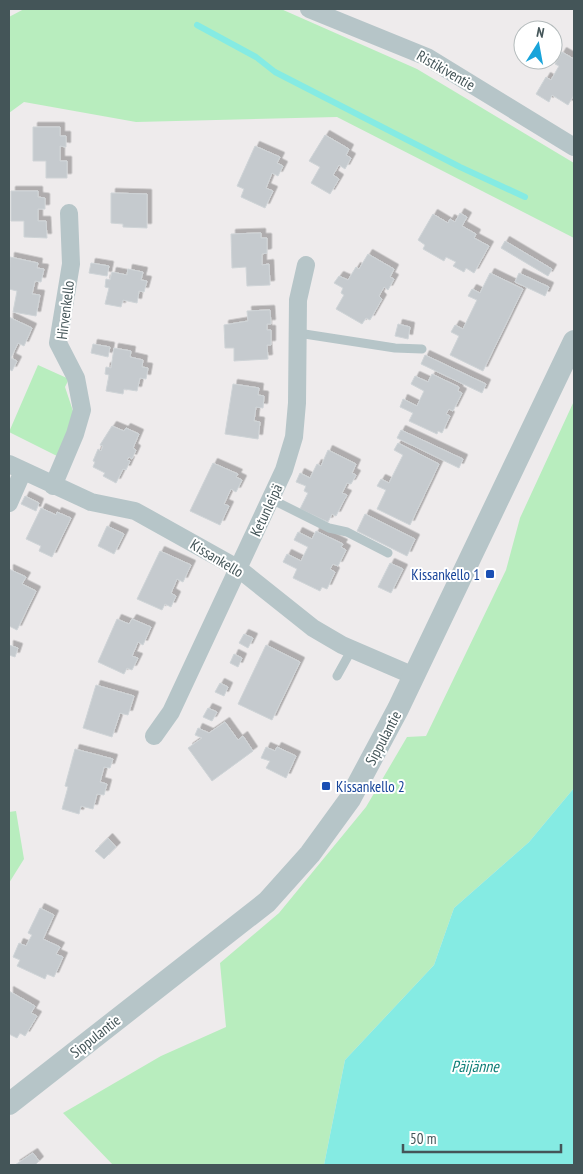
<svg xmlns="http://www.w3.org/2000/svg" width="583" height="1174" viewBox="0 0 583 1174" font-family="'PT Sans Narrow',sans-serif">
	<style>
		.green { fill: #b8edbe }
		.water { fill: #85ebe3 }
		.lines { fill: none; stroke-linecap: round; stroke-linejoin: round }
		.stream { stroke: #85ebe3; stroke-width: 6 }
		.building { fill: #c5cace; stroke: #cfd4d7; filter: url(#shadow) }
		.service { stroke: #b6c5c8; stroke-width: 9 }
		.minor { stroke: #b6c5c8; stroke-width: 18 }
		.tertiary { stroke: #b6c5c8; stroke-width: 22 }
		.transit-dot { fill: #1a4fb4; stroke: #fff; stroke-width: 2 }
		.labels { text-anchor: middle; dominant-baseline: central; stroke-width: 4; stroke-linejoin: round; paint-order: stroke }
		.street-label { font-size: 15px; fill: #445558; stroke: #fff }
		.transit-label { font-size: 15px; fill: #164399; stroke: #fff; text-anchor: end }
		.water-label { font-size: 16px; font-style: italic; fill: #0d7e76; stroke: #fff }
	</style>
	<defs>
		<filter id="shadow"><feDropShadow dx="4.5" dy="-4.5" stdDeviation="0" flood-color="#0004"/></filter>
	</defs>
	<rect width="100%" height="100%" fill="#eeebec"/>
	<path class="green" d="M24 9H281L417 69 574 163V238L337 117 136 122 24 102 9 113V17Z
		M38 365 69 379 65 387 76 420 59 457 9 432Z
		M574 401V788L529 842 454 908 434 965 345 1060 324 1165H113L63 1113 161 1056 226 1027 220 963 279 913 366 807 407 737 426 736 506 570 520 518Z
		M16 811 24 859 9 883V812Z"/>
	<path class="water" d="M574 788V1165H324L345 1060 434 965 454 908 529 842Z"/>
	<g class="lines">
		<path class="stream" d="M197 25 256 57 275 72 460 167 525 197"/>
	</g>
	<path class="building" d="M562 52 574 59V95L568 105 552 95 549 102 536 94 546 77 551 80 559 66 555 64Z
		M33 127H60V136H66V147L60 146V161H67V178H46V161H33Z
		M325 135 349 149 346 155 351 158 345 169 339 165 333 175 339 179 330 194 311 183 320 167 309 161Z
		M255 146 280 157 277 163 283 166 278 176 272 173 266 188 273 191 265 208 241 197 244 189 237 186Z
		M11 191H38V197L45 198V209H38V221H46L47 238 24 237V221H11Z
		M111 193 147 194V228L123 227V224L111 223Z
		M460 213 467 217 462 226 476 234 474 238 489 246 474 273 466 268 464 272 453 266 456 262 446 257 444 261 423 249 425 245 418 240 433 214 448 223 450 219 455 222Z
		M261 233V238H267V253L262 254V265L269 264 270 285 247 286 246 267 232 268 231 234Z
		M505 241 552 269 548 276 501 248Z
		M368 254 394 269 390 277 394 279 388 290 384 287 379 296 382 299 370 320 366 318 362 324 336 309 344 295 341 293 343 288 334 283 339 276 348 280 356 267 359 269Z
		M10 257 38 263 37 268 44 269 41 282 35 281 32 294 40 295 36 316 13 312 17 291 9 289Z
		M91 263 109 266 107 276 89 273Z
		M128 269 143 272 141 280 147 281 144 292 139 291 137 303 123 300 121 307 105 304 109 288 105 287 106 279 110 280 112 272 127 275Z
		M490 273 523 289 483 371 450 355 459 336 451 332 455 325 463 329 477 300 468 296 472 289 480 293Z
		M519 273 549 287 545 296 515 282Z
		M270 310 271 324H267V330H271V345H267L268 359 234 361V348H225L224 325 248 321 247 311Z
		M9 317 32 328 24 346 18 343 11 358 17 361 12 371 9 369Z
		M398 324 410 327 408 339 395 336Z
		M93 344 110 347 108 357 91 353Z
		M114 348 131 351 130 357 143 360 142 367 148 368 146 379 140 378 137 391 124 389 123 394 106 391 109 375 105 374 106 367 111 368Z
		M425 355 486 384 482 393 421 364Z
		M432 374 459 387 458 391 462 393 453 411 449 409 446 414 450 416 442 433 438 431 437 434 409 421 413 413 400 407 403 399 417 406 424 391 411 384 415 376 428 382Z
		M233 384 259 388 258 395 264 396 263 408 256 407 254 421 260 422 258 439 225 434Z
		M112 426 124 431 126 428 139 434 133 448 136 450 132 459 129 457 127 460 130 461 126 470 123 469 116 483 103 476 105 473 93 467 95 462 93 461 98 449 101 451 103 446 100 445Z
		M401 430 463 459 459 468 397 438Z
		M398 443 439 464 410 525 377 509 386 490 377 486 381 479 389 483 403 455 394 450Z
		M328 450 356 464 352 473 356 475 351 484 347 483 342 493 347 495 342 504 336 516 332 514 328 522 300 509 308 493 304 491 306 486 296 482 300 473 310 478 317 464 321 466Z
		M213 463 238 474 236 477 242 480 236 492 231 489 224 504 229 506 220 525 190 511Z
		M25 496 39 503 36 511 21 504Z
		M41 508 56 515 57 512 71 518 52 557 39 551 41 546 26 539Z
		M365 514 415 539 407 556 357 531Z
		M107 526 124 534 114 554 98 546Z
		M316 531 343 544 341 547 346 550 338 566 333 564 330 569 335 572 327 589 322 587 320 591 293 578 297 569 283 562 287 554 301 561 308 547 294 540 298 532 312 539Z
		M160 551 191 565 183 582 177 579 171 593 176 596 171 607 165 604 162 610 137 599Z
		M390 563 403 569 391 593 378 587Z
		M9 569 26 577 22 584 36 591 17 630 9 626Z
		M117 619 129 624 132 619 151 627 143 645 138 642 132 656 138 658 132 670 127 668 124 674 98 662Z
		M244 634 253 638 248 648 239 643Z
		M9 645 18 648 15 657 9 655Z
		M266 645 300 662 272 720 238 704Z
		M234 654 242 658 238 667 230 663Z
		M220 683 228 687 224 696 215 692Z
		M96 685 134 696 128 715 120 713 112 737 83 728Z
		M208 708 217 712 212 721 203 717Z
		M225 722 238 740 243 736 253 751 212 781 188 748 202 738 195 735 198 728 209 733Z
		M266 747 275 751 277 747 296 756 286 778 266 768 270 761 261 758Z
		M75 749 113 759 110 768 104 767 100 782 107 784 104 795 97 794 93 809 81 806 79 814 62 809 68 787 65 786Z
		M108 838 116 847 104 859 95 851Z
		M40 908 54 915 43 939 60 947 56 954 63 957 54 977 47 974 45 979 17 966 20 960 13 957 19 943 26 946 32 935 28 933Z
		M9 991 35 1006 31 1013 37 1016 25 1036 20 1033 17 1038 9 1034Z
		M33 1153 39 1161 35 1165H15Z"/>
	<g class="lines">
		<path class="service" d="M298 333 395 348 422 349
			M271 499 329 528 347 532 388 553
			M337 676 352 649"/>
		<path class="minor" d="M309 9 427 57 574 147
			M9 464 91 502 135 511 239 569 313 628 342 645 414 676
			M53 486 75 434 82 410 76 378 58 343 71 264 69 213
			M9 503 23 471
			M154 736 171 712 284 470 294 437 297 403 298 300 306 265"/>
		<path class="tertiary" d="M9 1104 267 902 310 854 350 799 398 709 574 341"/>
	</g>
	<g class="transit-dot">
		<rect x="485" y="569" width="10" height="10" rx="2.5"/>
		<rect x="321" y="781" width="10" height="10" rx="2.5"/>
	</g>
	<g class="labels">
		<g class="street-label">
			<text transform="translate(446 70) rotate(30)">Ristikiventie</text>
			<text transform="translate(65 310) rotate(-83)">Hirvenkello</text>
			<text transform="translate(266 510) rotate(-65)">Ketunleipä</text>
			<text transform="translate(217 558) rotate(31)">Kissankello</text>
			<text transform="translate(383 738) rotate(-62)">Sippulantie</text>
			<text transform="translate(95 1036) rotate(-38)">Sippulantie</text>
		</g>
		<g class="transit-label">
			<text x="480" y="574">Kissankello 1</text>
			<text x="336" y="786" text-anchor="start">Kissankello 2</text>
		</g>
		<g class="water-label">
			<text x="475" y="1066">Päijänne</text>
		</g>
	</g>
	<rect width="583" height="1174" fill="none" stroke="#445558" stroke-width="20"/>
	<g transform="translate(538 45) rotate(11)"><circle r="24" fill="#ffffff" stroke="#b4bbbc"/>
	<path d="M0-4L9 19L0 12L-9 19Z" fill="#19a4da"/>
	<text y="-8" font-size="14" font-weight="bold" text-anchor="middle" fill="#445558">N</text>
	</g>
	<path d="M403 1144v8h158v-8" fill="none" stroke="#445558" stroke-width="2.5"/>
	<text x="410" y="1144" font-size="15" fill="#445558" stroke="#ffffff" stroke-width="4" paint-order="stroke">50 m</text>
</svg>
